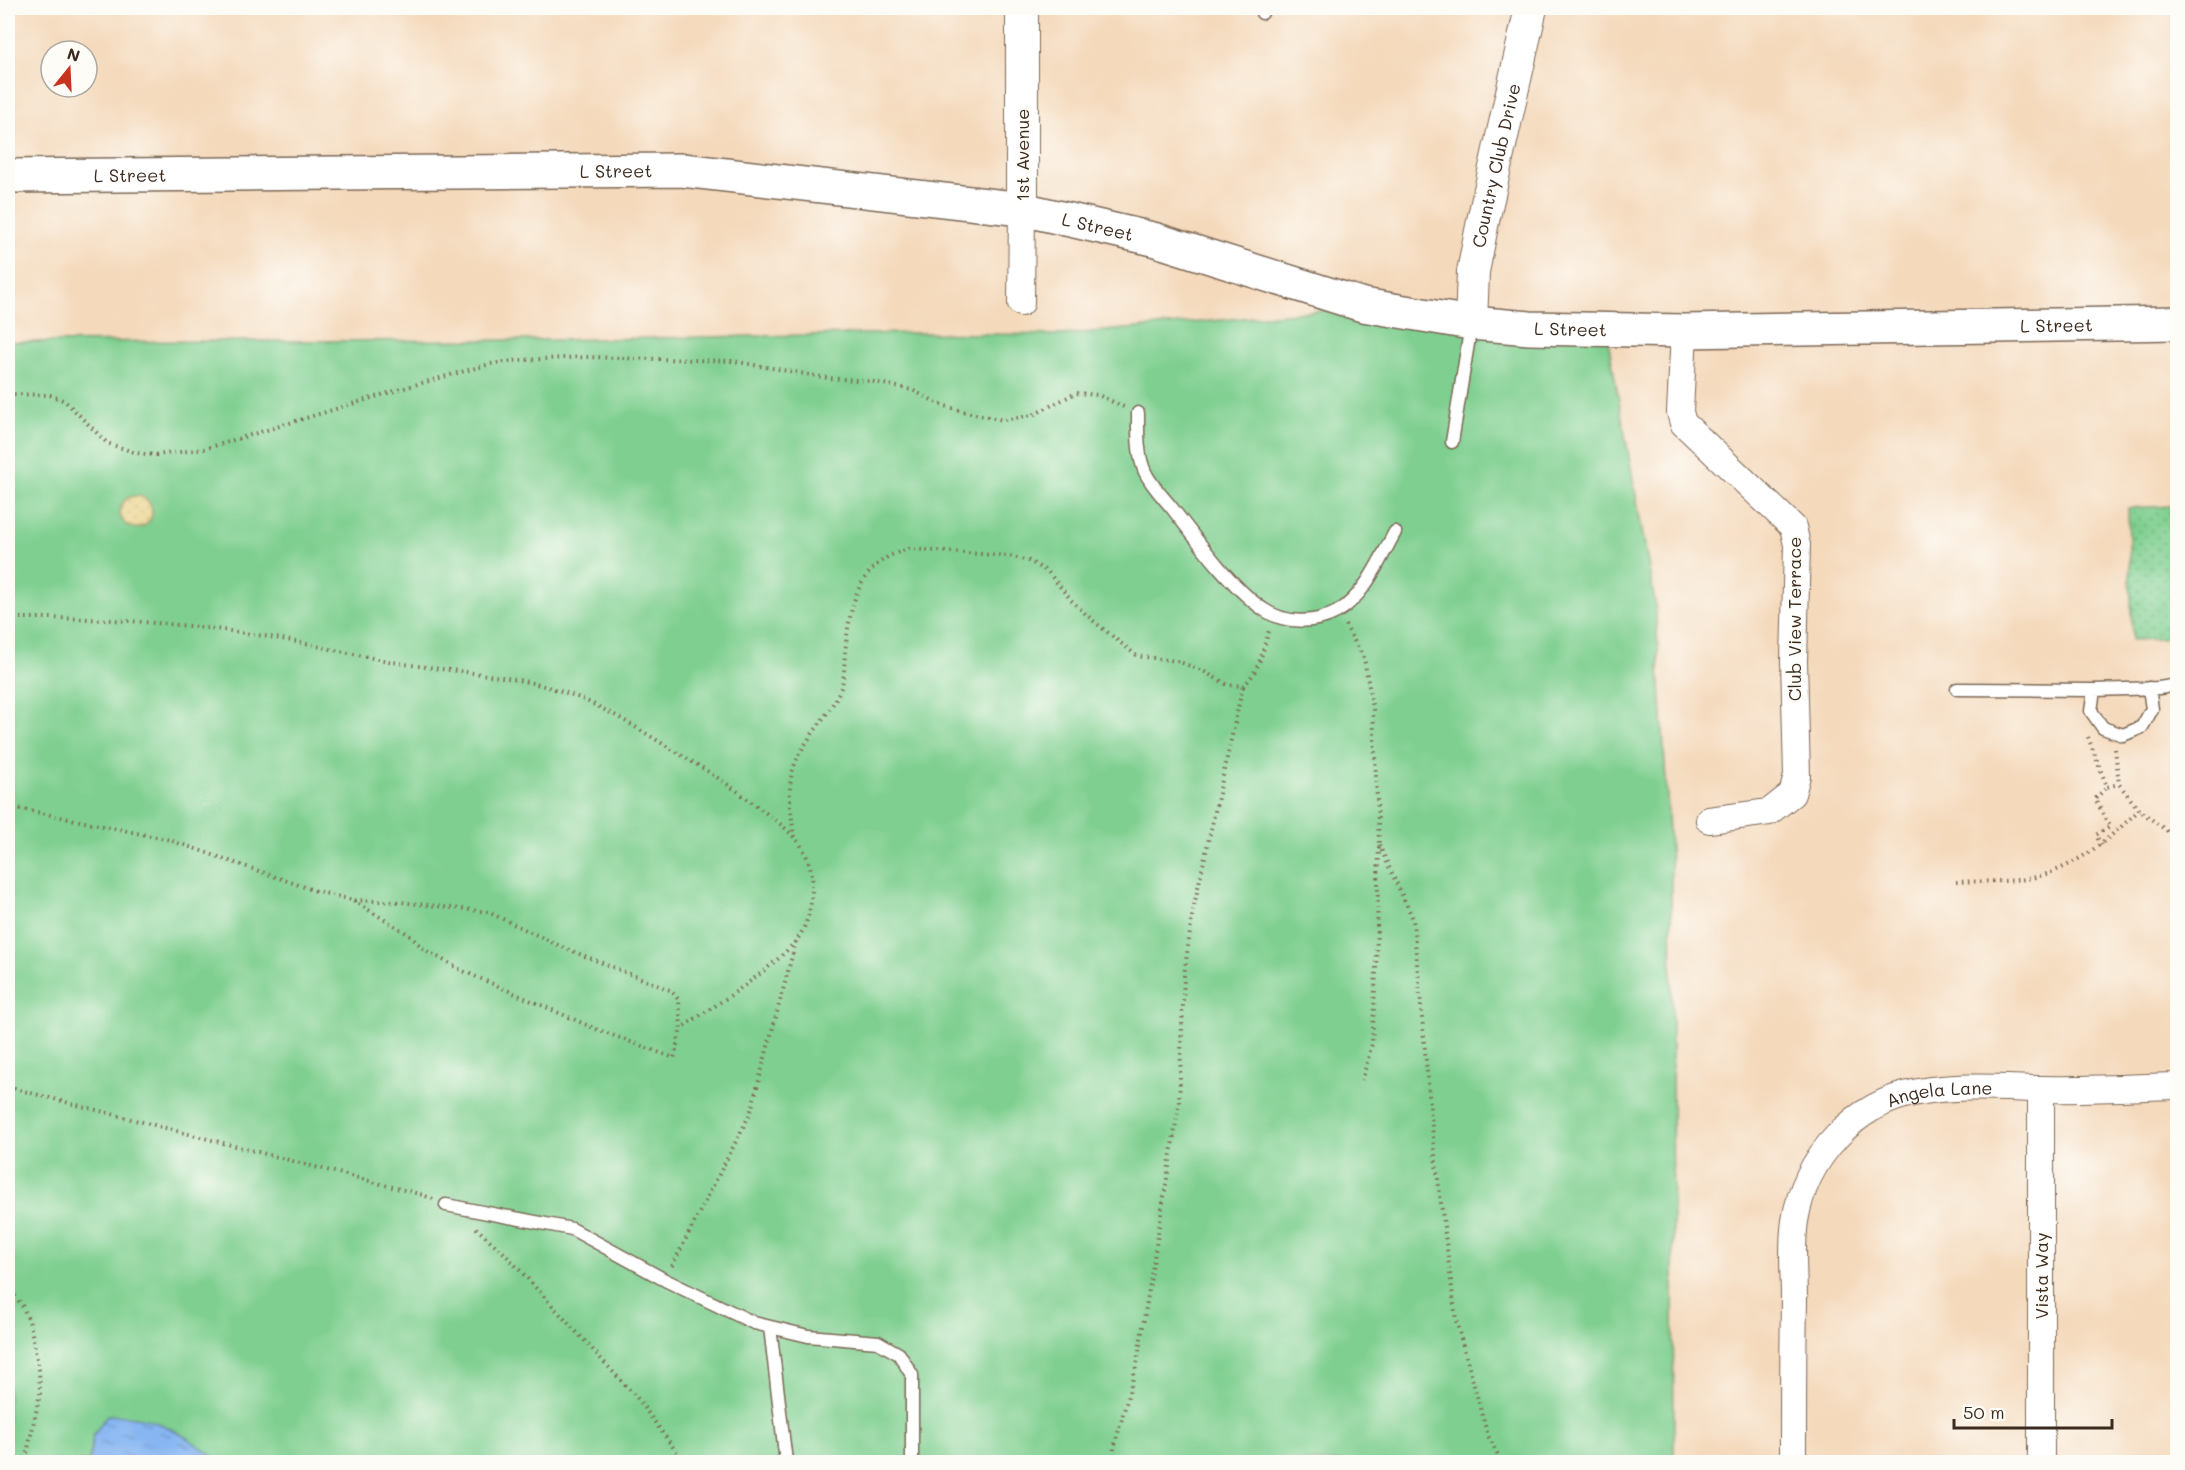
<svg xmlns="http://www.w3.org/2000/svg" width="2185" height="1470" viewBox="0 0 2185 1470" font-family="Mali,sans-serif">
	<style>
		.grass { fill: #7fcf90; stroke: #5d7c57; stroke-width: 1.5 }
		.sand { fill: url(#sand-dots); stroke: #94825e; stroke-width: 1.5 }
		.park { fill: url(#park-dots); stroke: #5d7c57; stroke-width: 1.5 }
		.water { fill: url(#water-ripples); stroke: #617088; stroke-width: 1.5 }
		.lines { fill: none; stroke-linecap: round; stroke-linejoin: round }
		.service-casing { stroke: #7c6755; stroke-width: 15 }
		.minor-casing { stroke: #7c6755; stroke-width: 28 }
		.tertiary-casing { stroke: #7c6755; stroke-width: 34 }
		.primary-casing { stroke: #7c6755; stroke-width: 36 }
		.path { stroke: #7c6755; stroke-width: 4; stroke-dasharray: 1.5 4.5; stroke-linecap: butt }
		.service { stroke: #fff; stroke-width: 12 }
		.minor { stroke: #fff; stroke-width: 26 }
		.tertiary { stroke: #fff; stroke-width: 32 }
		.primary { stroke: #fff; stroke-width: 33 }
		.labels { text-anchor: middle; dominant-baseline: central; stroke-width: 4.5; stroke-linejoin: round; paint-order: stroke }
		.street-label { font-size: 18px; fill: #3b2a1e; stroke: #fdfcf7 }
	</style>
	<defs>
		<pattern id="sand-dots" width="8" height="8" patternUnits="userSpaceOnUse" patternTransform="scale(1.5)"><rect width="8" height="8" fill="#eeda9e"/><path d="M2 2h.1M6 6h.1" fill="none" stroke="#cdbb88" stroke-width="1.8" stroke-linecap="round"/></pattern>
		<pattern id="park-dots" width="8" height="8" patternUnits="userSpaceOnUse" patternTransform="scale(1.5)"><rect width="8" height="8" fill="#7fcf90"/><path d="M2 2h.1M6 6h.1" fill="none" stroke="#69a875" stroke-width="1.8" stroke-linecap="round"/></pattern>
		<pattern id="water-ripples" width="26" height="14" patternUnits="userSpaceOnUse" patternTransform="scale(1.5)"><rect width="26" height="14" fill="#87b6f2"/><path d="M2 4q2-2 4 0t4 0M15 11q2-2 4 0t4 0" fill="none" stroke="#7094c3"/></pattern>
	</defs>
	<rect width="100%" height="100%" fill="#fdfcf7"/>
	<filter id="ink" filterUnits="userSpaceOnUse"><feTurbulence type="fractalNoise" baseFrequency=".0167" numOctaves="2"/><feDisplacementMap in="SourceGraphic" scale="12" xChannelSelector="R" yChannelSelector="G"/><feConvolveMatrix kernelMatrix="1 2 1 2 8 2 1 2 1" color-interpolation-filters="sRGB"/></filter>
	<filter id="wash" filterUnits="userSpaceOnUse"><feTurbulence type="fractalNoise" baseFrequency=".008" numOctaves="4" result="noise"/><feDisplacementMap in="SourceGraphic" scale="24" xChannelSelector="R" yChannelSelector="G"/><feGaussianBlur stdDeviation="1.35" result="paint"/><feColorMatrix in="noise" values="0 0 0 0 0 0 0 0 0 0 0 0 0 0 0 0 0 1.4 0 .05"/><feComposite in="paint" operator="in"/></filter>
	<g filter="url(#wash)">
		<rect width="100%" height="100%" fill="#f4d9bb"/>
		<path class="grass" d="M1371 306 1606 329 1655 602 1671 864 1674 1462H8V342L554 340 912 333 1062 335Z"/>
		<path class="sand" d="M120 512a16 16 0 1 1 32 0a16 16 0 1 1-32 0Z"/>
		<path class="park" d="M2175 506 2177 638 2132 640 2128 508Z"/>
		<path class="water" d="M107 1415C142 1415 164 1422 193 1442 202 1448 211 1454 219 1462H89L93 1436Z"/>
	</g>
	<g filter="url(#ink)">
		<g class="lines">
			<g class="service-casing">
				<path id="service" d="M1262 8V13
					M1138 413C1138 432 1137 454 1145 472 1151 485 1163 497 1172 508 1196 539 1232 588 1263 609 1284 624 1315 624 1337 612 1365 596 1380 559 1395 532
					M1452 442 1471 325
					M1957 689 2094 690 2159 688 2178 685
					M2094 690 2091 711 2103 728 2123 735 2142 727 2152 709 2149 688
					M446 1205 572 1229 665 1280 754 1323 808 1336 878 1342 899 1354 912 1375V1462
					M770 1327 786 1462"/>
			</g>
			<g class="minor-casing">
				<g id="minor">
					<path d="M1021 303 1022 209"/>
					<path d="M1684 331 1680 412 1683 423 1793 527 1797 545 1794 661 1797 776 1792 794 1769 812 1709 820"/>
					<path id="s1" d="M1793 1462C1793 1408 1793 1353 1794 1299 1794 1273 1791 1247 1795 1221 1805 1158 1854 1103 1918 1092 1959 1085 2000 1088 2041 1089 2086 1090 2132 1087 2178 1086"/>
					<path d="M2041 1462V1089"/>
				</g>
			</g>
			<g class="tertiary-casing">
				<g id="tertiary">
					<path d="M1022 8V209"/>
					<path id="s2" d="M1471 323 1473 272 1483 221 1531 8"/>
				</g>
			</g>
			<g class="primary-casing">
				<g id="primary">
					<path id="s3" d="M8 176 682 170 1022 209 1153 239 1363 305 1471 323 1530 328 1684 331 2178 323"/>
				</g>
			</g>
			<path class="path" d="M8 394 50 395 65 401 107 443 136 453 156 455 204 449 411 386 490 364 520 360 588 357 732 361 828 378 870 381 912 390 942 405 966 412 1003 420 1033 415 1076 393 1098 395 1124 407
				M8 618C99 617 191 623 281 639 320 646 359 656 399 663 453 672 509 674 561 691 597 703 631 724 663 744 691 761 720 778 746 798 761 810 779 821 793 836 807 850 814 871 812 891 811 908 807 928 795 942 765 975 719 1003 681 1028
				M1345 625 1364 658 1373 710 1379 845 1376 971 1372 1044 1362 1080
				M2088 737 2107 787 2119 784
				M2115 749 2119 784 2139 810 2178 839
				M8 806 170 840 316 891 352 900 400 902 488 912 562 947 670 990 679 1000 681 1028 674 1058 596 1029 463 971 425 950 408 934 352 900
				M794 837C792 816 787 793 792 773 800 742 828 719 840 690 845 679 844 665 845 653 850 606 856 562 909 549L1009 556 1029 561 1048 572 1071 600 1091 619 1137 656 1177 661 1203 671 1228 685 1243 686C1261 670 1262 650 1270 628
				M1379 845 1413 919 1434 1148 1456 1320 1488 1436 1502 1462
				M2101 845 2096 835 2110 827 2095 799 2107 787
				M1956 882C1976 881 1997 882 2017 880 2066 876 2105 843 2139 810
				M8 1087 423 1195 433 1199
				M476 1228 504 1253 637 1398 684 1462
				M672 1266 750 1114 796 941
				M8 1286 23 1307 30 1324 39 1369 40 1394 25 1462
				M1113 1462 1114 1448 1137 1363 1179 1104 1184 976 1193 910 1243 686"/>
			<use href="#service" class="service"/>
			<use href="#minor" class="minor"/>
			<use href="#tertiary" class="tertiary"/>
			<use href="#primary" class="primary"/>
		</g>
	</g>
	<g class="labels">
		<g class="street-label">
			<text transform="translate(1022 155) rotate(-90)">1st Avenue</text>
			<text stroke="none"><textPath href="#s2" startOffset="160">Country Club Drive</textPath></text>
			<text stroke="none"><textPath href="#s3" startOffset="608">L Street</textPath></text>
			<text stroke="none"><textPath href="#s3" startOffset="122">L Street</textPath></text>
			<text stroke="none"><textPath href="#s3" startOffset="1094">L Street</textPath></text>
			<text stroke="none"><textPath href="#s3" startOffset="2066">L Street</textPath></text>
			<text stroke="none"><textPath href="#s3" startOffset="1580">L Street</textPath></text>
			<text transform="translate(1794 619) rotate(-90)">Club View Terrace</text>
			<text stroke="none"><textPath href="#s1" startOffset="452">Angela Lane</textPath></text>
			<text transform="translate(2041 1276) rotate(-90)">Vista Way</text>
		</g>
	</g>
	<rect width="2185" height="1470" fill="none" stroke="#fdfcf7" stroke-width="30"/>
	<g transform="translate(69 69) rotate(18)"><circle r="28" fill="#fdfcf7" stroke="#afa8a0" stroke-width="1.5"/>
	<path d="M0-4.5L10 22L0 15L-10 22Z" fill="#c8321e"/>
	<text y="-9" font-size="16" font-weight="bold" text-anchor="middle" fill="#3b2a1e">N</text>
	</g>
	<path d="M1954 1419v9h158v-9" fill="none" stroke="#3b2a1e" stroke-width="3"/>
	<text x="1963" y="1419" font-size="18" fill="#3b2a1e" stroke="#fdfcf7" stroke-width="4.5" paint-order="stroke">50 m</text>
</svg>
